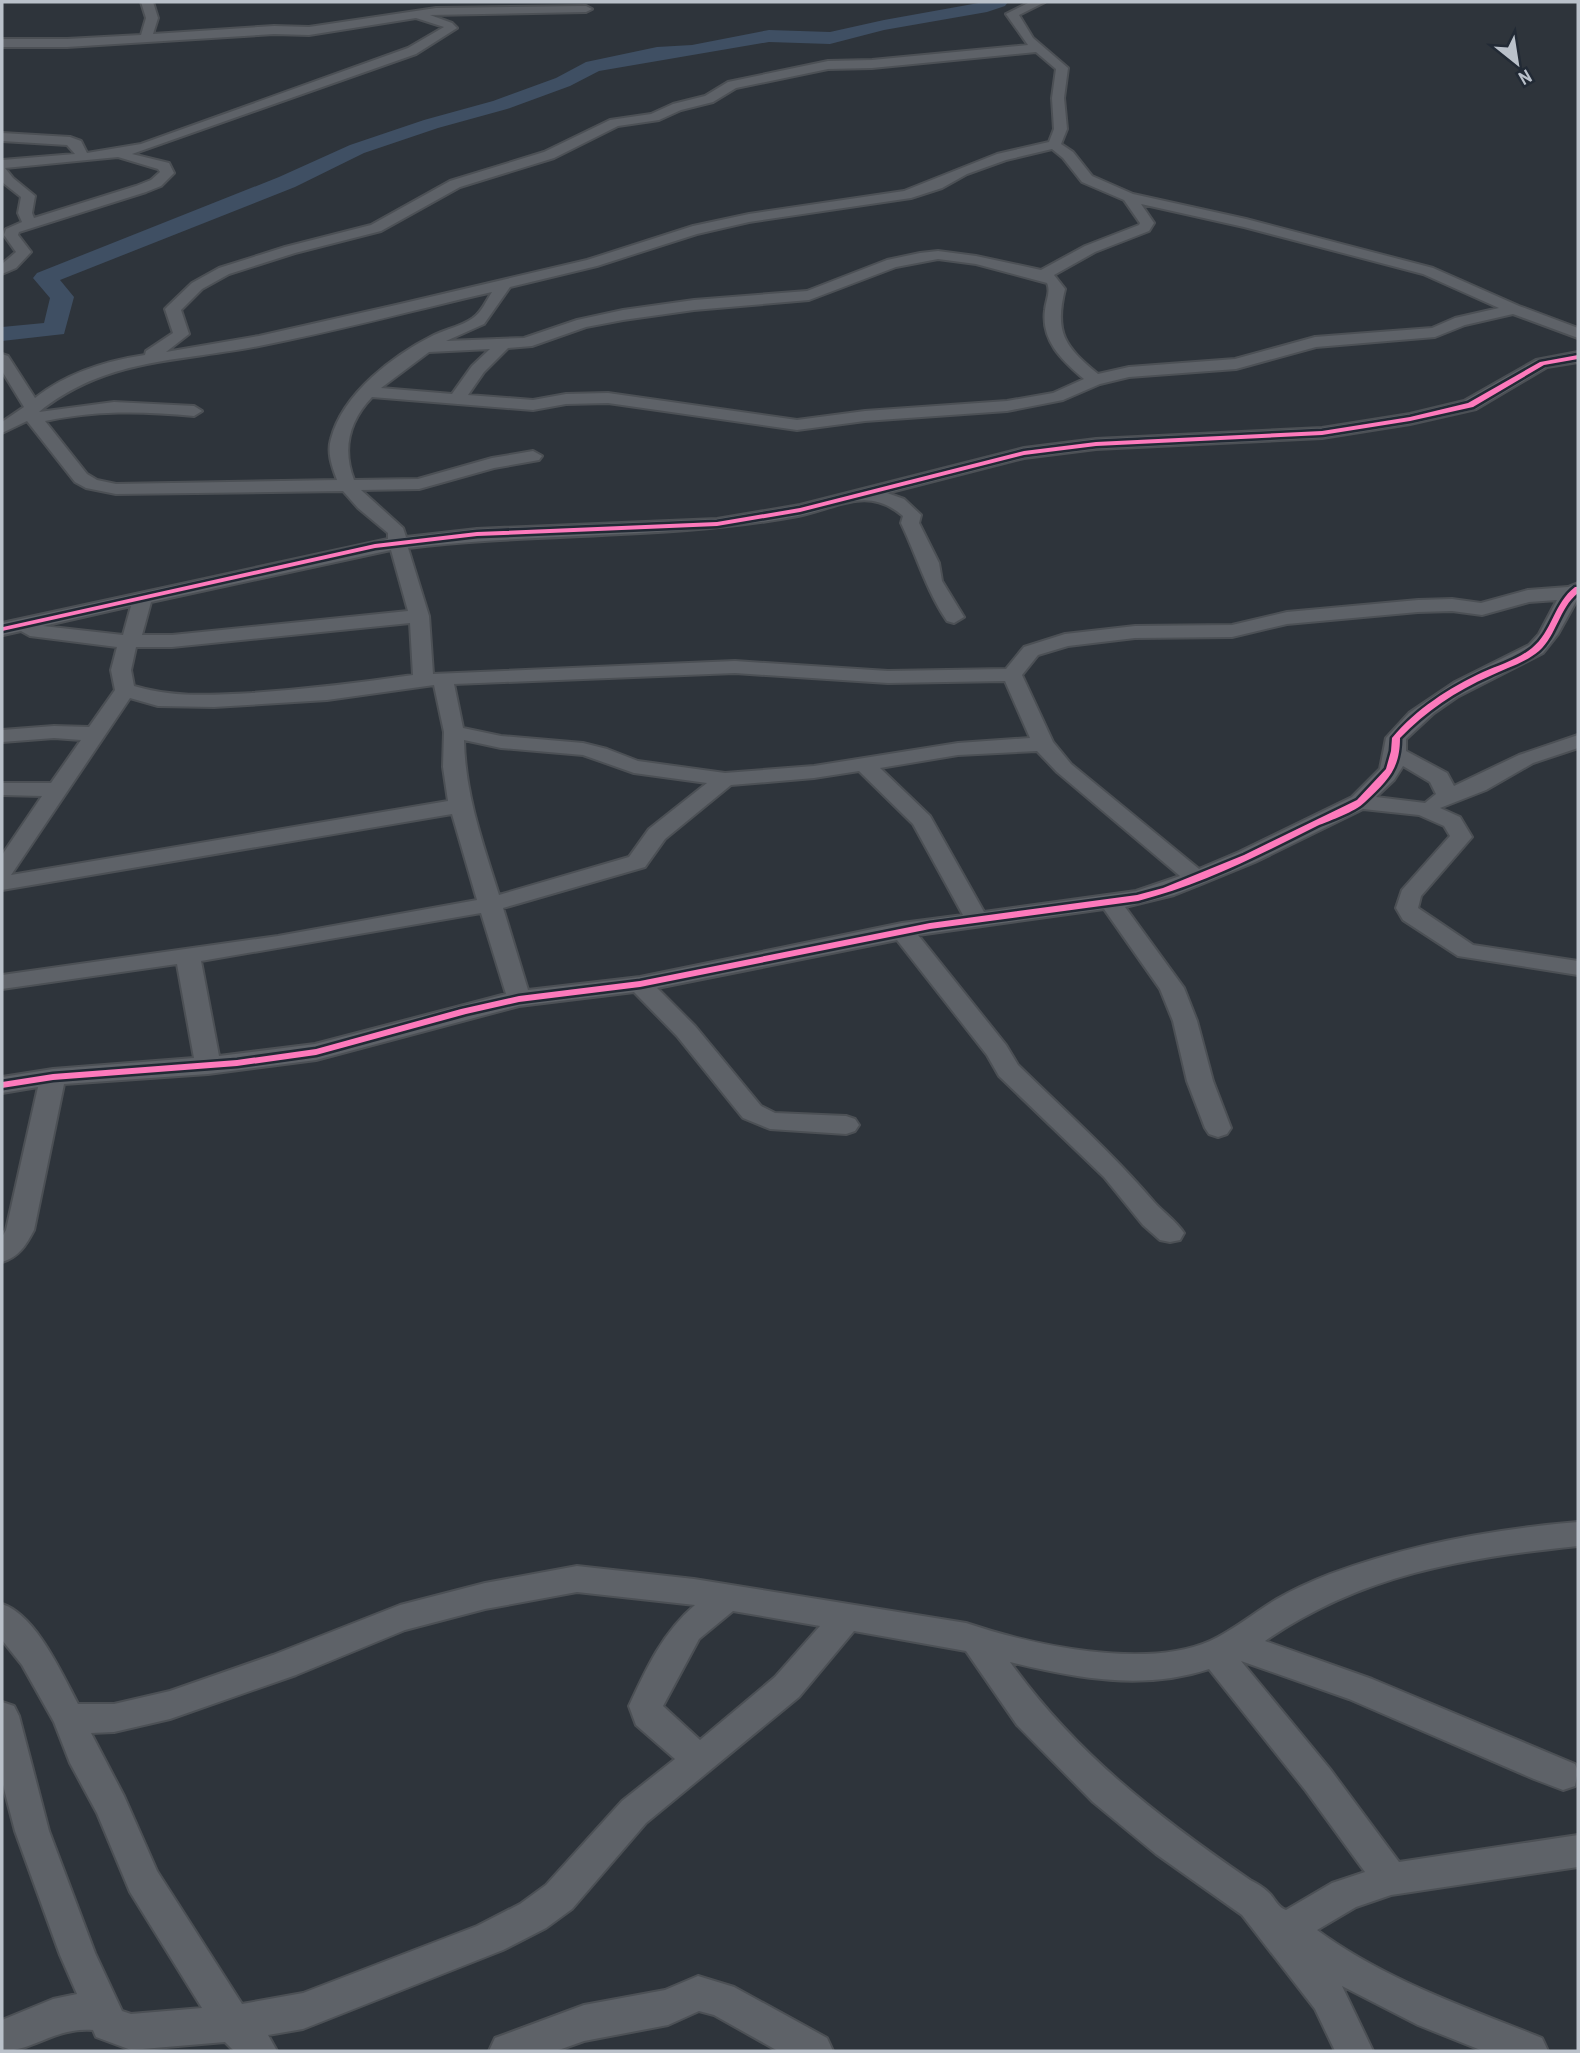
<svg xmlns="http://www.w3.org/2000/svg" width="1580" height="2053" viewBox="0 0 1580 2053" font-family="'Archivo Narrow',sans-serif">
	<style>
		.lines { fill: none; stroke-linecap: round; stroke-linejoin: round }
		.river { fill: #3f4f63; fill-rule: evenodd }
		.minor-casing { stroke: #4c5055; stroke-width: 4 }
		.minor { fill: #5e6268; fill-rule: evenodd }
		.cycleway-casing { stroke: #222a35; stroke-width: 5 }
		.cycleway { fill: #fd7abc; fill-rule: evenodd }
	</style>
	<rect width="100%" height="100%" fill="#2e343b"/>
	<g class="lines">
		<path class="river" d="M984 2H1008L1005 6 987 12 884 30 830 44 769 42 599 71 570 86 507 109 438 128 364 153 295 187 60 280 74 297 64 334 2 341V327L44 323 50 298 33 278 37 273 279 177 350 145 424 120 493 101 556 78 586 62 657 47 692 45 769 30 830 32 884 20Z"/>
		<g class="minor-casing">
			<path id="minor" d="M141 2H153L158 18 153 34 274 26 309 27 436 8 586 6 592 9 586 12 430 15 452 23 457 28 416 54 132 154 169 163 174 173 161 186 146 192 19 232 18 235 31 252 16 268 2 274V264L16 252 4 235 6 229 22 222 18 213 21 197 2 182V160L75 154 67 145 2 141V133L70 137 81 141 87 153 141 144 408 48 444 27 416 18 309 35 274 34 67 47H2V39H67L141 35 146 18ZM118 157 158 169 160 172 151 180 136 186 34 218 32 213 35 196 13 178 5 168Z
				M1030 2H1045L1019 15 1033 38 1068 68 1064 98 1067 129 1061 144 1073 152 1092 176 1133 194 1246 219 1433 268 1519 306 1578 328V338L1513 314 1465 325 1435 337 1316 347 1236 369 1129 377 1100 384 1063 400 1007 411 865 421 797 430 608 403 566 404 533 410 372 397C349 421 342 449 354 480L418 479 492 458 533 451 542 456 539 460 494 468 419 489 361 490 403 528 406 537 477 529 717 519 800 505 1024 448 1096 439 1322 428 1410 414 1464 401 1536 360 1578 352V362L1547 367 1476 409 1410 424 1322 438 1096 449 1024 458 887 493 904 499 921 515 919 523 939 563 942 581 964 617 954 623 947 621C926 590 917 556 901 523L903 516C867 485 838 508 798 516 669 540 538 532 408 548L429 616 433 674 735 661 888 671 1006 669 1024 647 1065 634 1135 626 1232 625 1287 612 1418 600 1452 599 1481 603 1528 590 1568 587 1578 583V598L1558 634 1543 653 1457 697 1434 713 1406 739V751L1447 773 1454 786 1519 755 1578 735V748L1533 763 1486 790 1440 808 1460 817 1472 837 1421 896 1418 908 1473 945 1578 961V975L1458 956 1403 920 1396 908 1402 890 1450 836 1444 826 1419 815 1363 809 1255 862 1204 883 1174 895 1125 907 1184 988 1197 1021 1213 1081 1231 1128 1227 1134 1218 1137 1209 1134 1205 1128 1187 1081 1173 1021 1160 989 1104 909 918 935 1006 1045 1018 1065C1064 1110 1112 1153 1154 1202 1164 1213 1176 1221 1184 1233L1180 1240 1170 1242 1160 1240 1143 1225 1104 1177 999 1076 987 1055 897 940 657 988 695 1026 761 1106 775 1113 846 1116 855 1119 859 1125 855 1131 846 1134 770 1129 743 1118 677 1036 634 992 519 1006 316 1060 208 1074 64 1084 34 1230C26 1245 19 1257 2 1262V1237L6 1230 38 1087 2 1093V1077L53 1069 194 1058 177 964 2 989V975L278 936 477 900 452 814 2 890V855L42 796 2 795V783H51L81 740 54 738 2 742V730L54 726 89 727 115 690 111 670 117 647 30 636 21 631 3 635 2 623 388 539V533L358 508 343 491 116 494 86 488 75 482 27 421 2 433V422L24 407 2 371V354L8 356 35 398C67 373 105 361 145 355L146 351 173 333 165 309 168 306 192 283 219 268 285 247 371 225 450 181 544 152 610 120 651 114 673 104 705 96 728 82 828 61 872 60 1028 45 1006 14ZM1036 52 1056 69 1052 98 1054 129 1049 142 997 154 904 191 749 214 693 226 587 260 396 305 259 336 166 352 189 334 181 310 202 289 229 274 295 253 381 231 460 187 554 158 618 126 659 120 681 110 713 102 736 88 828 69 872 68ZM1052 149 1063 158 1082 182 1124 200 1140 223 1139 225 1085 246 1041 270 976 256 938 251 920 253 887 260 807 291 694 300 623 310 577 320 524 338 446 341 484 324 510 287 597 266 697 234 749 222 911 198 942 188 967 174 1006 160ZM1141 204 1244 227 1423 274 1499 308 1455 318 1432 328 1315 337 1235 359 1129 367 1098 374C1065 347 1054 333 1065 289L1054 275 1095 252 1149 231 1154 223ZM938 259 976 264 1047 283C1051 292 1046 300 1045 310 1041 341 1062 360 1084 379L1053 393 1007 401 865 411 797 420 608 393 566 394 533 400 468 395 484 372 508 348 532 346 586 327 623 320 694 310 809 300 896 267ZM492 292C486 301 482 312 473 318 462 326 447 329 434 335 394 355 343 393 331 439 327 453 332 466 337 480L116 484 97 480 87 474 45 421C95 410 143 411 194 416L202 411 194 406 114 402 39 412C106 358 178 362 259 346 337 331 414 310 492 292ZM490 349 472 366 452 394 381 388 429 352ZM391 550 408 611 172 635H142L151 602ZM1557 600 1539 634 1529 645 1455 682 1409 713 1386 738 1380 769 1352 797 1239 852 1199 869 1071 764 1053 742 1022 675 1038 655 1068 646 1135 638 1232 637 1287 624 1418 612 1452 611 1482 615 1529 602ZM131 606 123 635 43 626ZM410 623 413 675C359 683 306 689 252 693 212 695 173 698 134 686L131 670 136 647H172ZM735 673 888 683 1005 681 1030 738 958 743 814 766 725 773 638 761 607 749 583 743 501 736 463 728 454 684ZM434 685 444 732 443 767 448 801 11 875 130 698 158 706 214 707 327 700ZM464 740 501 748 583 755 634 773 707 783 649 829 629 857 499 895C483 844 465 795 464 740ZM1037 751 1057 772 1180 876 1136 891 984 912 930 816 880 768 958 755ZM1403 766 1430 782 1436 794 1425 803 1376 797 1394 780ZM859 771 913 824 963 915 902 923 640 977 528 990 503 908 645 867 665 839 731 785 814 778ZM481 913 506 994 315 1044 219 1056 201 961Z
				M1578 1522V1546C1463 1558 1362 1574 1265 1641L1372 1679 1575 1764 1578 1771 1575 1786 1563 1790 1534 1779 1349 1699 1241 1661 1330 1769 1399 1862 1578 1835V1867L1391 1895 1356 1907 1317 1930C1385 1980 1465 2007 1542 2038L1548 2051H1483L1418 2025 1342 1986 1373 2051H1335L1315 2009 1242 1915 1156 1854 1093 1802 1017 1725 966 1651 854 1631 799 1697 646 1823 572 1909 546 1928 503 1950 303 2029 268 2035 277 2051H234L225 2042 131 2050 96 2037 93 2030C55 2027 34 2051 2 2051V2020L53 1999 77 1994 60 1955 15 1831 2 1781V1702L14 1706 19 1716 49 1831 95 1953 122 2011 131 2014 202 2008 130 1892 97 1813 70 1763 54 1722 22 1665 2 1640V1604C36 1615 62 1674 78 1704H114L170 1691 273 1655 400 1605 485 1583 577 1566 694 1579 966 1623C1031 1645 1145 1670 1210 1641 1234 1630 1255 1612 1277 1599 1294 1589 1312 1581 1330 1574 1411 1544 1493 1529 1578 1522ZM577 1592 695 1605C663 1632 646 1669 629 1706L636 1725 675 1759 622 1801 546 1885 520 1904 477 1926 303 1993 242 2004 157 1871 124 1796 91 1733 114 1732 170 1719 296 1675 405 1630 485 1609ZM733 1611 820 1626 775 1677 700 1740 663 1706 699 1639ZM1010 1662C1075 1678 1143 1691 1209 1669L1306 1791 1365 1872 1332 1883 1286 1910C1277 1907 1275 1898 1268 1892 1263 1887 1256 1883 1250 1880 1158 1817 1076 1754 1010 1662Z
				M698 1976 734 1987 827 2038 833 2051H778L714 2015 699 2011 668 2025 584 2041 556 2051H489L495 2038 584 2005 665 1990Z"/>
		</g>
		<use href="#minor" class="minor"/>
		<g class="cycleway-casing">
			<path id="cycleway" d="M1578 355V359L1544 365 1473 407 1410 421 1322 435 1096 446 1024 455 800 512 717 526 477 536 375 548 2 631 3 627 375 544 477 532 717 522 800 508 1024 451 1096 442 1322 431 1410 417 1468 403 1540 362Z
				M1575 587H1578V593C1559 608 1557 635 1539 651 1525 663 1506 668 1490 676 1456 691 1426 711 1400 738 1400 770 1387 781 1365 802 1355 812 1331 820 1317 826 1260 855 1201 885 1138 901L930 929 640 987 519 1002 466 1014 316 1055 237 1066 53 1080 2 1088V1082L53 1074 237 1060 316 1049 461 1009 519 996 640 981 930 923 1137 895 1163 888 1244 855 1357 800 1386 769 1391 751 1392 738C1416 709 1449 688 1483 672 1499 665 1517 660 1532 648 1552 632 1554 603 1575 587Z"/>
		</g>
		<use href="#cycleway" class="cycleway"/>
	</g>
	<rect width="1580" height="2053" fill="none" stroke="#bac1ca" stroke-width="7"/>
	<g transform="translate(1517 63) rotate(150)" stroke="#222a35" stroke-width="5" paint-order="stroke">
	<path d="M0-5L12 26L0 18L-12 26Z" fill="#bac1ca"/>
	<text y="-10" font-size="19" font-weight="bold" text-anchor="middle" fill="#bac1ca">N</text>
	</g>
</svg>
